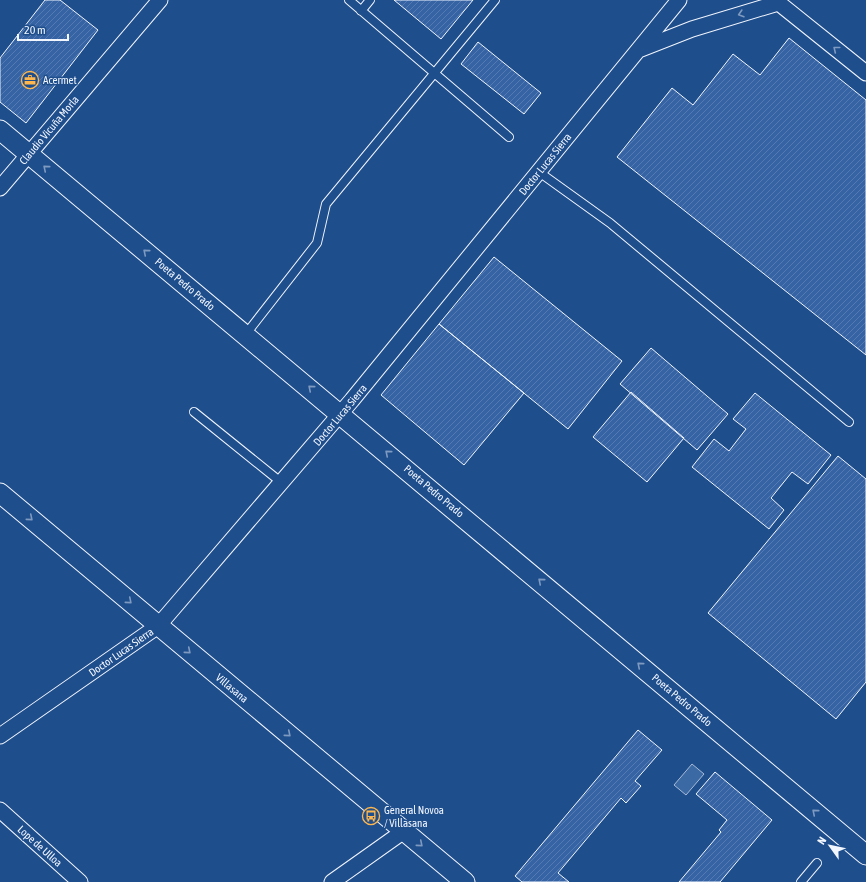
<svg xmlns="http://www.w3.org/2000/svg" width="866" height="882" viewBox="0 0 866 882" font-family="'Asap Condensed',sans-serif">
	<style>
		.water { fill: #3b69a3; stroke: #a8bbd7 }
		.building { fill: url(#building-hatch); stroke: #f2f6ff }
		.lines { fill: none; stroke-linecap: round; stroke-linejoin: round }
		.service-casing { stroke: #f2f6ff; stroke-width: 10 }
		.minor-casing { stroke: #f2f6ff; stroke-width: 17 }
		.tertiary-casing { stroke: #f2f6ff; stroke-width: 21 }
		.service { stroke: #1f4e8c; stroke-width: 8 }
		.minor { stroke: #1f4e8c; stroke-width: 15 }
		.tertiary { stroke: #1f4e8c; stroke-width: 19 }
		.oneway { stroke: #7e9ac0 }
		.labels { text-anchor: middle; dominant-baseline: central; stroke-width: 3; stroke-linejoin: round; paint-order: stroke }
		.poi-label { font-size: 11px; fill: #f2f6ff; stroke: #1f4e8c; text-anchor: start }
		.street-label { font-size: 11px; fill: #f2f6ff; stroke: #1f4e8c }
	</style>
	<defs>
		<pattern id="building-hatch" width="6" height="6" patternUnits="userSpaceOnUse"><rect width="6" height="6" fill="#3563a3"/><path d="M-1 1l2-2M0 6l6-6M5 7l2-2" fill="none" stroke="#537ab1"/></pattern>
	</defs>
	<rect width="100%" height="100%" fill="#1f4e8c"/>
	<path class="water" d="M692 764 704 774 686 795 674 785Z"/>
	<path class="building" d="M45 0H60L98 30 26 123 0 102V58Z
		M394 0H473L441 39Z
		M789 38 866 100V355L617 157 672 88 693 105 733 54 760 75Z
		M478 42 541 93 524 114 461 64Z
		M494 257 622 361 568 429 439 324Z
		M439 324 524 393 464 465 381 395Z
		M651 348 728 414 697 450 620 384Z
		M631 392 684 438 647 482 593 437Z
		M755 393 831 455 808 484 792 472 771 498 784 510 769 529 692 467 714 439 729 451 746 429 733 419Z
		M838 456 866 479V682L836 719 708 613Z
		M638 730 662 750 635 781 641 786 626 803 621 798 558 873 569 882H522L515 876Z
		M715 772 772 820 720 882H679L721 832 719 830 727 820 696 794Z"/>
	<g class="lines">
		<g class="service-casing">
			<path id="service" d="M349 0 509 137
				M361 11 370 0
				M539 172 610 223 849 422
				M246 334 317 243 326 204 495 0
				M194 412 282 483
				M801 882 817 863"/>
		</g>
		<g class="minor-casing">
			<path id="minor" d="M775 0 866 73
				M641 49 692 29 778 3
				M0 188 160 0
				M0 736 158 626 352 400 679 0
				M0 810 80 882
				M332 882 404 831"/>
		</g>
		<g class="tertiary-casing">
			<path id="tertiary" d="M0 130 866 855
				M0 493 465 882"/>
		</g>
		<use href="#service" class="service"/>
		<use href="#minor" class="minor"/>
		<use href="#tertiary" class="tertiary"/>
	</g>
	<defs><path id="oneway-chevron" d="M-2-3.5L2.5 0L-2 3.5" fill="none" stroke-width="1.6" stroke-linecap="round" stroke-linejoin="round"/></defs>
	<g class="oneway">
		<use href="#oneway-chevron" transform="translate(741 14) rotate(163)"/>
		<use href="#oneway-chevron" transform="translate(836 49) rotate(-141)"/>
		<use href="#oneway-chevron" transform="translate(46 168) rotate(-140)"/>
		<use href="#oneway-chevron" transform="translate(146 252) rotate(-140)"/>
		<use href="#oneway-chevron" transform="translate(311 388) rotate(-140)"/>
		<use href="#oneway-chevron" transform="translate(388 453) rotate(-140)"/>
		<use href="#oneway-chevron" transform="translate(30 518) rotate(40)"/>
		<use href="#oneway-chevron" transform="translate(541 581) rotate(-140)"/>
		<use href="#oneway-chevron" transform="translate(129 601) rotate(40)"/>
		<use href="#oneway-chevron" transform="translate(188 651) rotate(40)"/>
		<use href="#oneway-chevron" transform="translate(640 665) rotate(-140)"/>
		<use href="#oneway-chevron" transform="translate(288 734) rotate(40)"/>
		<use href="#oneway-chevron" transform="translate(815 812) rotate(-140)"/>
		<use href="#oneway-chevron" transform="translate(420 844) rotate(40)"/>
	</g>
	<defs>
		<g id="office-ring" transform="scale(0.9)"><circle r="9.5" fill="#1f4e8c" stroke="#ffb74d" stroke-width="1.5"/><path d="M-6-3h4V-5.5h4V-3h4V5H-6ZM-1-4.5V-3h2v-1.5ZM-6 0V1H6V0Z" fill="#ffb74d"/></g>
		<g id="bus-ring" transform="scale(0.9)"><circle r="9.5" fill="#1f4e8c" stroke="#ffb74d" stroke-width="1.5"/><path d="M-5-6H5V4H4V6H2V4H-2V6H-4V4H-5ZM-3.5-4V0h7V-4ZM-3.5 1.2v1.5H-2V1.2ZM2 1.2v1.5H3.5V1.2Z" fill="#ffb74d"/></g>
	</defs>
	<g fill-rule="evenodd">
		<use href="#office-ring" x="30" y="80"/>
		<use href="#bus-ring" x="371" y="816"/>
	</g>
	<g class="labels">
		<g class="poi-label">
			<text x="43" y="80">Acermet</text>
			<text x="384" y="810">General Novoa<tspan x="384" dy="13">/ Villasana</tspan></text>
		</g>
		<g class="street-label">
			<text transform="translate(49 130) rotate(-50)">Claudio Vicuña Morla</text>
			<text transform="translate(545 164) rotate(-51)">Doctor Lucas Sierra</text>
			<text transform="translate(185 284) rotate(40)">Poeta Pedro Prado</text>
			<text transform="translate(340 415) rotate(-50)">Doctor Lucas Sierra</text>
			<text transform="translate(434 491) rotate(40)">Poeta Pedro Prado</text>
			<text transform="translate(121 652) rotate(-35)">Doctor Lucas Sierra</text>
			<text transform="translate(232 688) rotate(40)">Villasana</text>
			<text transform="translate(682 700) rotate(40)">Poeta Pedro Prado</text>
			<text transform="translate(40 846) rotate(42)">Lope de Ulloa</text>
		</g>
	</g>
	<g transform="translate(830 846) rotate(303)" stroke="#1f4e8c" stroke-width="3" paint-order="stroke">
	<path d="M0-3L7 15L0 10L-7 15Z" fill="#f2f6ff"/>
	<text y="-6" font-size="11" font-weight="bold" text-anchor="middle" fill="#f2f6ff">N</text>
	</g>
	<path d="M18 34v6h50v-6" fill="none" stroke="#f2f6ff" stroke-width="2"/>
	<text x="24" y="34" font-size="12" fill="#f2f6ff" stroke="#1f4e8c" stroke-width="3" paint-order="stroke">20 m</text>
</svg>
